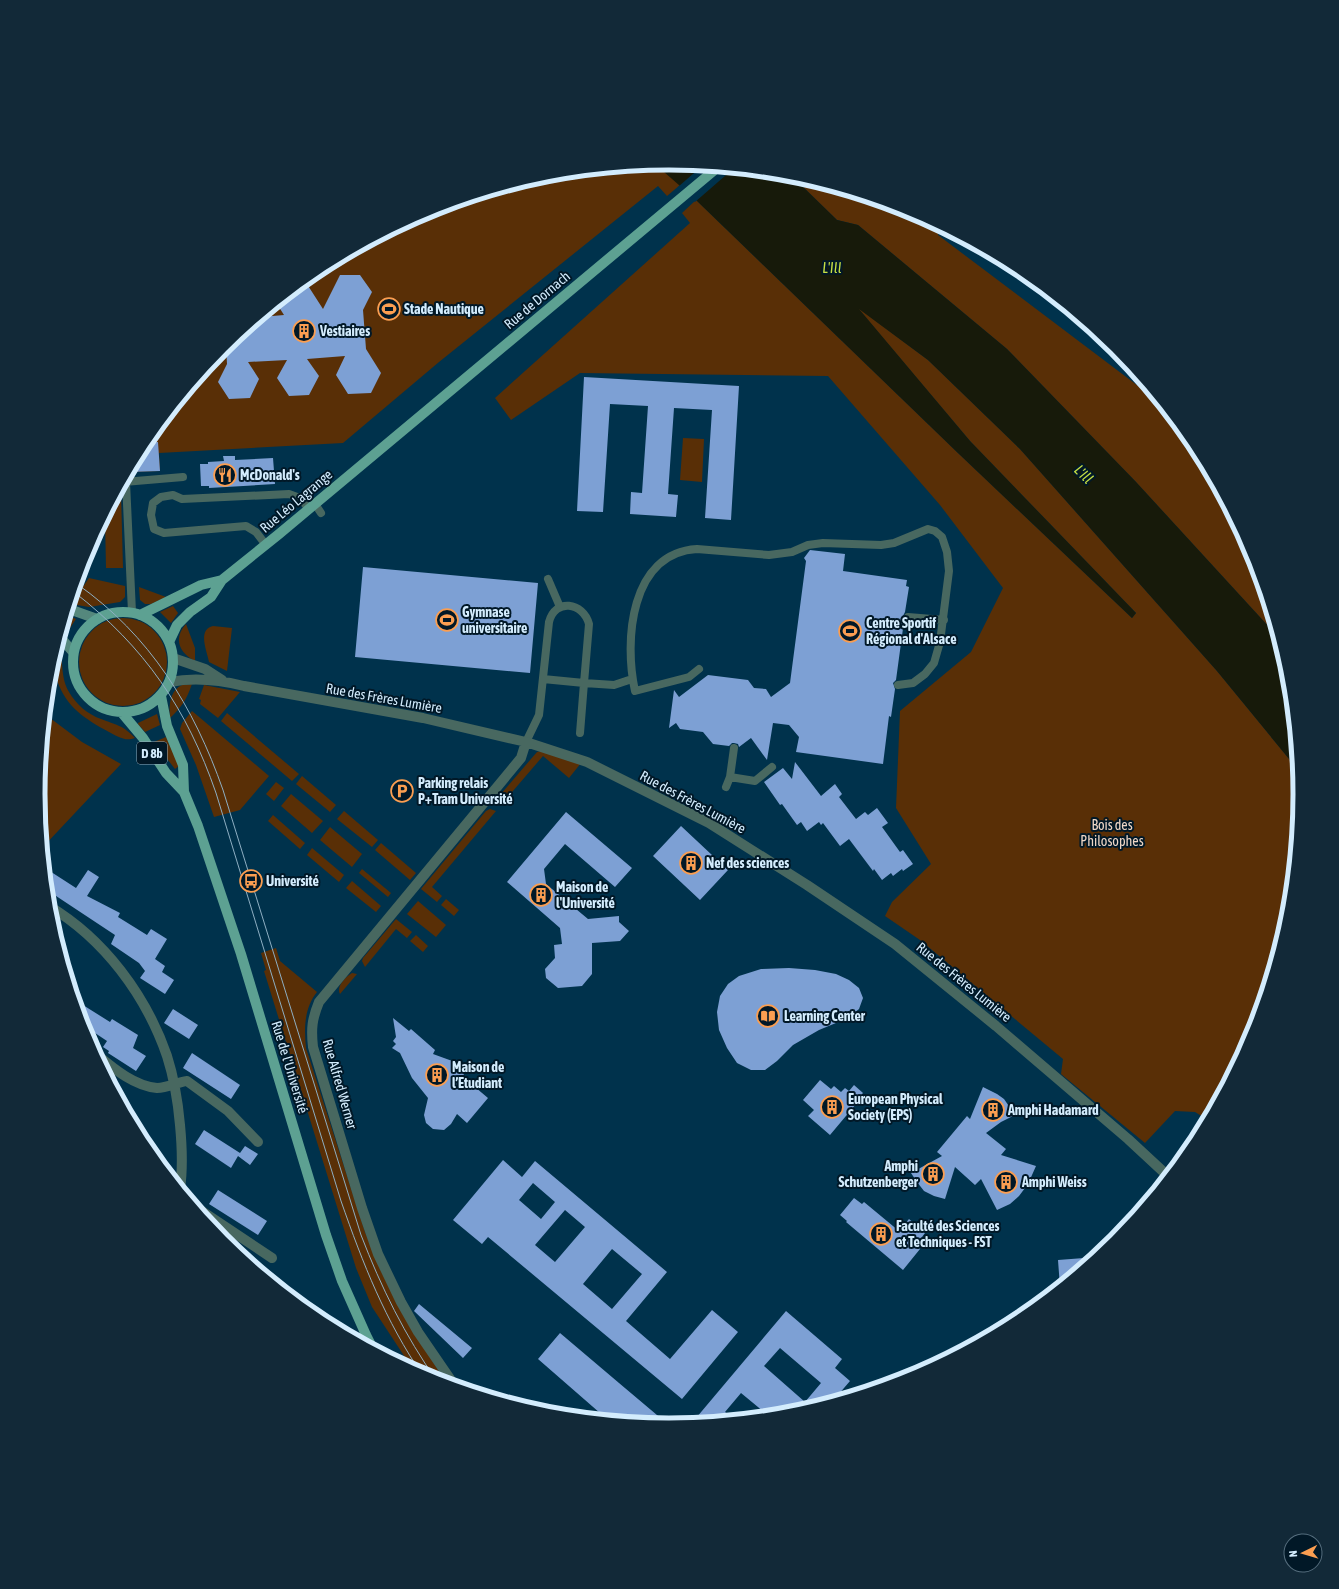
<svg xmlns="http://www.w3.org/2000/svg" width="1339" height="1589" viewBox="0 0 1339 1589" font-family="'Asap Condensed',sans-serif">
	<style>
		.green { fill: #592f06 }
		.water { fill: #171a0a }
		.pier { fill: #00324c }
		.building { fill: #7da0d4; fill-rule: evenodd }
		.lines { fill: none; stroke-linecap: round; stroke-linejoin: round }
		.service { stroke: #486860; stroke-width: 8 }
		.minor { stroke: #486860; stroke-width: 10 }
		.secondary { stroke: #55887d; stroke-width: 10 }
		.primary { stroke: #5da192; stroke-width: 10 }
		.tram { stroke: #8eafc3; stroke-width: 1 }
		.labels { text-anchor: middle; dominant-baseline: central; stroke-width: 4; stroke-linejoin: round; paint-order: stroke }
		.shield { fill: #011827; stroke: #94acbd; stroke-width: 1 }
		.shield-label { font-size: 13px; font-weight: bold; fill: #d3ecfd }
		.street-label { font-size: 14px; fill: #d3ecfd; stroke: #011827 }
		.poi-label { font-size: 14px; font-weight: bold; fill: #d3ecfd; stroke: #011827; text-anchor: start }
		.park-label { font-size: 14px; fill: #efd7c6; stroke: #011827 }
		.water-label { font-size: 15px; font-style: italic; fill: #c7e044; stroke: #011827 }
		.rim { fill: none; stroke: #d3ecfd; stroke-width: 5 }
	</style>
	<rect width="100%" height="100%" fill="#00324c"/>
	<path class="green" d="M655 164 680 185 667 196 658 186 439 362 343 443 159 453 160 471 129 472 145 443 223 348 319 269 428 211 547 175Z
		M797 176 911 211 940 226 938 235 1162 404 1195 444 1253 553 1279 638 1136 482 1007 349 858 225 837 220 800 184Z
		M696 200 958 453 1132 618 1136 613 970 441 857 307 928 360 1020 449 1217 671 1299 771 1301 795 1289 918 1253 1036 1208 1120 1195 1112 1175 1111 1145 1143 1061 1074 1063 1059 920 940 885 916 892 902 931 864 896 808 900 711 971 652 1003 588 940 505 828 376 580 373 511 420 495 398 690 223 682 213Z
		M683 438 704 439 702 482 680 480Z
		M118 493H121L123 568H106L105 518Z
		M89 578 125 586V597L120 602 89 607 71 604Z
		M139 587 166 597 151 604H145L140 600Z
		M173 606 178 613 171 623 160 612Z
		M67 615 76 619 66 634 62 631Z
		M79 662a44 44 0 1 1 88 0a44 44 0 1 1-88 0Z
		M186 624 195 648V661C179 653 173 638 186 624Z
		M213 626 232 628 227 671 209 662C207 651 197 630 213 626Z
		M58 644C65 660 59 674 69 692 76 704 87 714 101 719 116 725 123 725 135 738 125 742 117 736 109 732 85 719 66 707 57 680 56 676 53 670 52 665 52 659 56 650 58 644Z
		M192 684C187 699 181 708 170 718 169 707 169 691 182 685 184 684 189 685 192 684Z
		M204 685 240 692 218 718 200 704 201 700 199 699Z
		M192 711 269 776 240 810 214 817 196 765 180 729 182 723Z
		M227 713 299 774 292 781 221 721Z
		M157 714 160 725 145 732 138 724V723Z
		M46 715 82 742 121 764 43 847 38 794Z
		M166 737 179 766 175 769 154 742Z
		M544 750 581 763 569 778 543 756 501 805 498 799 500 795 537 752Z
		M302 776 336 805 330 812 296 784Z
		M276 782 284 788 274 801 266 794Z
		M291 794 323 821 312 833 281 806Z
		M490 809 496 811 432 887 442 896 437 902 421 889 486 811Z
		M344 811 378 840 372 847 337 819Z
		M273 815 305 843 300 849 268 821Z
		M330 827 362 854 352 867 320 840Z
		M381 843 416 873 410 880 375 850Z
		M312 848 344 875 339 882 307 855Z
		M362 869 391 893 388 897 359 873Z
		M352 881 381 906 376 912 346 888Z
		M446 899 459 910 454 916 441 905Z
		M418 901 446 925 436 937 407 914Z
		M396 919 412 932 407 938 396 929 365 967 362 961 363 958Z
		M416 935 428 946 423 952 410 941Z
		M276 948 280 961 317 992C304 1008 304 1029 306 1048L365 1232 381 1271 405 1318 447 1384 428 1378 414 1371 372 1307 356 1268 264 971 266 970 261 953Z
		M352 973 357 974 340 994C336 987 345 977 352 973Z"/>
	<path class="water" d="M670 163 797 176 800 184 837 220 858 225 1007 349 1136 482 1279 638 1289 672 1299 771 1217 671 1020 449 928 360 859 309 970 441 1136 613 1132 618 958 453 696 200 655 164Z"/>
	<path class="pier" d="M702 166 733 169 695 202 678 187Z"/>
	<path class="building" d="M340 275H360L372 292 363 310 366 349 381 373 371 393 348 394 336 375 345 356 307 359 319 376 309 395 289 396 277 378 287 360 248 362 259 379 250 398 229 399 218 382 227 364 226 345 261 317 284 315 277 304 305 281 323 309Z
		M584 377 739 386 731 520 705 518 712 410 674 408 668 494 678 495 676 517 630 514 631 492 642 493 648 406 610 404 603 512 577 511Z
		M158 442 160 471 129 472 145 443Z
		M223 456H235V460L273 458 275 484 209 488V486H201L200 464H208V462L224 461Z
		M810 550 845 554 843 571 907 580 906 586 909 587 905 612 903 616 904 621 896 680 893 683 895 689 891 717 889 716 883 764 796 752 799 737 789 725 773 723 767 760 751 738 739 747 738 744 734 743H732L729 746 713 744 703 732 680 729 676 723 669 728 674 690 679 697 708 675 748 680 754 688 766 689 771 697 790 683 806 561 804 558Z
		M363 567 538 583 530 673 355 657Z
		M795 762 821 796 835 784 842 794 839 797 856 819 865 812 868 815 877 808 888 823 882 827 900 852 903 850 913 864 903 871 902 869 893 876 891 873 882 880 874 869 873 871 849 839 840 846 823 823 821 825 819 822 807 831 801 822 797 825 782 804 780 805 764 782 783 768 792 779Z
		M566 812 632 868 615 887 565 844 544 869 546 884 588 919 619 916V922L629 931 620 941 592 943V974L582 986 558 988 546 978 545 969 555 958 554 945 562 944 560 928 507 882Z
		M681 826 728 870 700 900 653 856Z
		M45 868 76 888 88 870 99 877 87 896 120 913 118 917 147 935 151 929 167 939 155 959 165 966 162 972 174 980 165 994 140 978 145 971 139 963 111 944 115 935 47 890Z
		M789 968 815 970 836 974 849 980 859 988 863 998 859 1009 848 1018 819 1030 793 1045 777 1061 765 1070H751L737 1063 727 1048 719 1030 717 1012 720 996 728 984 739 976 761 969Z
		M75 1000 110 1022 112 1019 138 1035 133 1048 146 1056 136 1071 108 1053 109 1051 103 1047 107 1041 83 1025Z
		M173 1009 198 1025 189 1039 164 1023Z
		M393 1018 409 1031 411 1029 435 1050 433 1054 466 1066 463 1077 488 1098 467 1123 457 1114 451 1124 444 1130 433 1129 426 1123 424 1115 428 1098 412 1078 400 1053 392 1048 396 1044 393 1041 396 1037Z
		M192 1053 240 1085 231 1099 183 1068Z
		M820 1080 831 1089 834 1086 841 1092 845 1088 849 1091 854 1085 863 1093 854 1103 856 1104 830 1135 808 1116 814 1110 803 1100Z
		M983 1087 997 1094 1004 1099 1015 1115 1001 1122 986 1133 1006 1149 1001 1155 1036 1166 1028 1184 1019 1196 1010 1204 997 1210 981 1179 975 1185 955 1167 945 1199 934 1196 924 1191 917 1182 911 1173 942 1156 937 1152 967 1116 970 1119Z
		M204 1130 240 1153 245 1146 258 1154 250 1165 238 1156 231 1168 195 1144Z
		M503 1160 522 1177 535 1161 667 1272 626 1321 670 1359 712 1310 738 1332 682 1399 488 1237 482 1244 453 1220ZM533 1183 555 1202 541 1219 519 1200ZM565 1210 585 1227 555 1262 535 1245ZM612 1249 642 1274 612 1309 583 1284Z
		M218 1190 267 1221 258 1235 209 1204Z
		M854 1198 862 1204 864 1202 899 1231 909 1219 925 1233 916 1245 920 1249 903 1270 846 1222 847 1221 840 1215Z
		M1097 1257 1060 1287 1058 1260Z
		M419 1304 472 1348 463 1358 414 1311Z
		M786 1311 842 1359 835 1368 850 1381 832 1402 792 1414 769 1416 741 1393 725 1412 735 1420 691 1424ZM780 1348 821 1383 805 1402 764 1366Z
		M560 1333 619 1383 670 1426 608 1420 538 1359Z"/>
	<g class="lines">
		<path class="service" d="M124 482 183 477
			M126 482 132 612
			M315 504 321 513
			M266 545 256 532 246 526 164 533 154 529 151 515 153 503 161 497 173 495 182 499 289 494 300 498 309 509
			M548 579 560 607
			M908 617 944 620
			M699 669 689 677 635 691C624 641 630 553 697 549L769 555 792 552 808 545 823 543 881 545 894 543 928 529 935 531 942 537 947 552 949 571 940 642 934 663 925 674 913 683 898 685
			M543 679 584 683 580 733
			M526 742 539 715 549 622C555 598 583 602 589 624L584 683 614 685 632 679
			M730 777 755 781 772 767
			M726 787 730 777 734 748"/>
		<path class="minor" d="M173 658 205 669 222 680
			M170 682C195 677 220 680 244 686L423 718 526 742 587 762 709 823 807 885 895 944 996 1026 1128 1139 1169 1177
			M49 906C104 939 146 995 167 1056 174 1078 178 1102 180 1125 182 1146 183 1168 180 1189
			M96 1054C113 1068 134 1086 157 1088 168 1088 177 1082 187 1081L228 1111 258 1142
			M194 1206 272 1258
			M455 1386 418 1332 401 1302 378 1254 362 1208 313 1047C311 1029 312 1019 319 1002L521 758 526 742"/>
		<path class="secondary" d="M69 609 97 619
			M60 637 73 652"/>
		<path class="primary" d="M73 662a50 50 0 1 1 100 0a50 50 0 1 1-100 0Z
			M140 615 201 585 222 580
			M169 642 177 625 190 612 211 597 222 580 279 534 717 168
			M161 696 167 726 183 765 184 792 198 826 241 954 326 1235 342 1281 366 1335 373 1349
			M122 713 143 738 166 773 184 792"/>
		<path class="tram" d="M77 584C150 635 194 707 223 790L361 1235C381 1287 405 1336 437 1381
			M74 592C145 647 187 709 216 793L341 1201C363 1264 385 1320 423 1376"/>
	</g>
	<defs>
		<g id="stadium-ring" transform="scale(1.15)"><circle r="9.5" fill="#011827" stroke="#fb9e51" stroke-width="1.5"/><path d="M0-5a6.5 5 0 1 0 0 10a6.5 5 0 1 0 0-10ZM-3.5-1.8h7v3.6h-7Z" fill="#fb9e51"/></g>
		<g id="building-ring" transform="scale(1.15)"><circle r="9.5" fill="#011827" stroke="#fb9e51" stroke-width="1.5"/><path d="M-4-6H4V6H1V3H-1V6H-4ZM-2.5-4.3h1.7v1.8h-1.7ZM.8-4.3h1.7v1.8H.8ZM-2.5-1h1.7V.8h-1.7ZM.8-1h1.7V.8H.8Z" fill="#fb9e51"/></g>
		<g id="restaurant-ring" transform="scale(1.15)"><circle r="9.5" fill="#011827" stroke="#fb9e51" stroke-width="1.5"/><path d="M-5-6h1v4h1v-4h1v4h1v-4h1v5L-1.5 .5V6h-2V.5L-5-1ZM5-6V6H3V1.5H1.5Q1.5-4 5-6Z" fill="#fb9e51"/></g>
		<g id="parking-ring" transform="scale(1.15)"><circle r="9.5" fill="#011827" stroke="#fb9e51" stroke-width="1.5"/><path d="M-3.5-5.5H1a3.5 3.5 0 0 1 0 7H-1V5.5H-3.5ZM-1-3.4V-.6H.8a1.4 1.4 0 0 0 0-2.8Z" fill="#fb9e51"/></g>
		<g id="bus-ring" transform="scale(1.15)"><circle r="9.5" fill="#011827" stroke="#fb9e51" stroke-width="1.5"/><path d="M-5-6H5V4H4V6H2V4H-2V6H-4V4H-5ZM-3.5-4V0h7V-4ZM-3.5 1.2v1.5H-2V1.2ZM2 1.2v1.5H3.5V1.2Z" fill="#fb9e51"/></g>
		<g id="library-ring" transform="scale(1.15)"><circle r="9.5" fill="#011827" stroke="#fb9e51" stroke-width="1.5"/><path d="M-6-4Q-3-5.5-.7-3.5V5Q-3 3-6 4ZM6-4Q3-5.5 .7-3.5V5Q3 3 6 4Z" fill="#fb9e51"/></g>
	</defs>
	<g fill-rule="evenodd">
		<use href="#stadium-ring" x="389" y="309"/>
		<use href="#building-ring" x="304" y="331"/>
		<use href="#restaurant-ring" x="225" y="475"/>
		<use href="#stadium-ring" x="447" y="620"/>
		<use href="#stadium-ring" x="850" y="631"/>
		<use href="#parking-ring" x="402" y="791"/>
		<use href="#building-ring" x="691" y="863"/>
		<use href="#bus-ring" x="251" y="881"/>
		<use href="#building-ring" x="541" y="895"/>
		<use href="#library-ring" x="768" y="1016"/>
		<use href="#building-ring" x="437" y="1075"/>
		<use href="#building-ring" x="832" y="1107"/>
		<use href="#building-ring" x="993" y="1110"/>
		<use href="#building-ring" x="933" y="1174"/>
		<use href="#building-ring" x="1006" y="1182"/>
		<use href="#building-ring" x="881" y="1234"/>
	</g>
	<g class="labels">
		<rect class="shield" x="137" y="742" width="30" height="22" rx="3"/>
		<g class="shield-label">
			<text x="152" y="753">D 8b</text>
		</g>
		<g class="street-label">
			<text transform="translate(537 300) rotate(-40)">Rue de Dornach</text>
			<text transform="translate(296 501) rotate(-40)">Rue Léo Lagrange</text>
			<text transform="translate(384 698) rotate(10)">Rue des Frères Lumière</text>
			<text transform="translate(693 802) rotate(28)">Rue des Frères Lumière</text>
			<text transform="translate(964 982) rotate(39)">Rue des Frères Lumière</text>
			<text transform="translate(290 1067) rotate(73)">Rue de l'Université</text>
			<text transform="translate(340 1084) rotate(74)">Rue Alfred Werner</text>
		</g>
		<g class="poi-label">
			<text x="404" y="309">Stade Nautique</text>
			<text x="320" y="331">Vestiaires</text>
			<text x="240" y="475">McDonald's</text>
			<text x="462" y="612">Gymnase<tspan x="462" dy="16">universitaire</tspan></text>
			<text x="866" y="623">Centre Sportif<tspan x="866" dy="16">Régional d'Alsace</tspan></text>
			<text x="418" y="783">Parking relais<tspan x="418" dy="16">P+Tram Université</tspan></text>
			<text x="706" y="863">Nef des sciences</text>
			<text x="266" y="881">Université</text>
			<text x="556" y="887">Maison de<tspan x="556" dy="16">l'Université</tspan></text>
			<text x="784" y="1016">Learning Center</text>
			<text x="452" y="1067">Maison de<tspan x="452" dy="16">l’Etudiant</tspan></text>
			<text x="848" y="1099">European Physical<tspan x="848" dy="16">Society (EPS)</tspan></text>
			<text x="1008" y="1110">Amphi Hadamard</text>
			<text x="918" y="1166" text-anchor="end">Amphi<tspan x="918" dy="16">Schutzenberger</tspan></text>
			<text x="1022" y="1182">Amphi Weiss</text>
			<text x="896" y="1226">Faculté des Sciences<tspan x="896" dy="16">et Techniques - FST</tspan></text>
		</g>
		<g class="park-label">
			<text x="1112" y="825">Bois des<tspan x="1112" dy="16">Philosophes</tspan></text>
		</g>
		<g class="water-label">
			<text x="832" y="267">L'Ill</text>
			<text transform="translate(1084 474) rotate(45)">L'Ill</text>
		</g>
	</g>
	<path d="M0 0H1339V1589H0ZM45 794a624 624 0 1 1 1248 0a624 624 0 1 1-1248 0Z" fill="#122938" fill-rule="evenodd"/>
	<path class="rim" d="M45 794a624 624 0 1 1 1248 0a624 624 0 1 1-1248 0Z"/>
	<g transform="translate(1303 1553) rotate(265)"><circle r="19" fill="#011827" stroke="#556d7d"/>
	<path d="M0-3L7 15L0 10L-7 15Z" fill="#fb9e51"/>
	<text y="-6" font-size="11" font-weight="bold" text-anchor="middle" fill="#d3ecfd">N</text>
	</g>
</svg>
